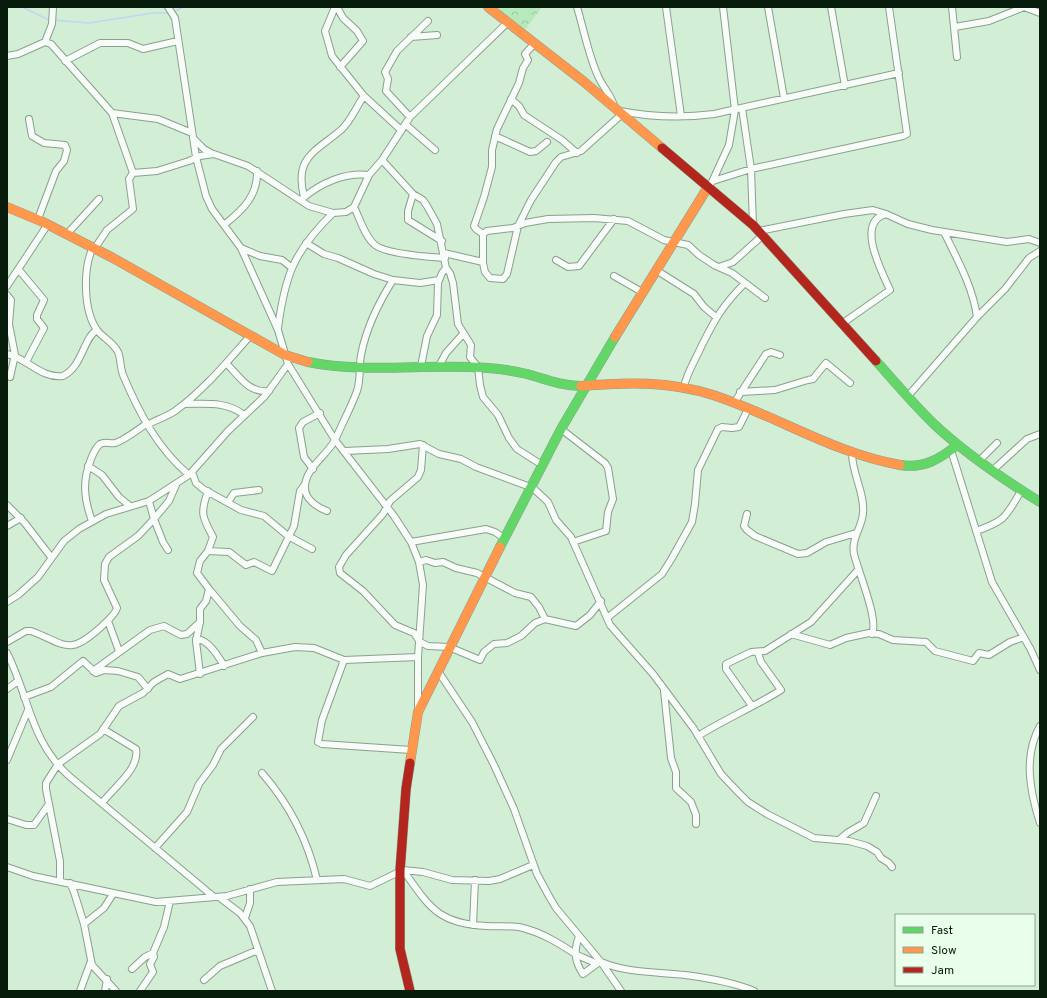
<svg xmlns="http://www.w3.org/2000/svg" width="1047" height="998" viewBox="0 0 1047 998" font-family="Overpass,sans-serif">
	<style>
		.forest { fill: url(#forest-crowns) }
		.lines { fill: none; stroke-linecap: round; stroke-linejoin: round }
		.stream { stroke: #c0d6f1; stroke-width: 1.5 }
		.street-casing { stroke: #8aa08e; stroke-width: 8 }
		.fast-casing { stroke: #8aa08e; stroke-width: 10 }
		.slow-casing { stroke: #8aa08e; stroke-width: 10 }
		.jam-casing { stroke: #8aa08e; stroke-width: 10 }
		.street { stroke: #f8fcf9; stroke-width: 6 }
		.fast { stroke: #63d668; stroke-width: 9 }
		.slow { stroke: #ff974d; stroke-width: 9 }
		.jam { stroke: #b3261e; stroke-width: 9 }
	</style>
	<defs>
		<pattern id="forest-crowns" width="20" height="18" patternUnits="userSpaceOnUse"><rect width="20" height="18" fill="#b6e9bc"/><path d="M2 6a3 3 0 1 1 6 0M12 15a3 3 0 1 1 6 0" fill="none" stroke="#9bc7a0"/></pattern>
	</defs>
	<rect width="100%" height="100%" fill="#d2eed5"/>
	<path class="forest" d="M497 7H542L524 31Z"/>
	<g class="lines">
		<path class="stream" d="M22 7 49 20
			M174 12 183 7
			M53 20 89 23 153 13H168"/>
		<g class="street-casing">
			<path id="street" d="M53 7 52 24 45 42 51 44 112 113 133 173 129 179 133 209 107 230 95 248
				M168 7 175 18 196 157 206 196 212 209 241 248 278 330 288 364 335 440 394 516 411 542 419 562 423 585 418 657V710
				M335 7 325 31 332 56 364 96 401 130
				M337 7 343 18 357 31 363 41 340 67
				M577 7C584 30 588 54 598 76 602 86 612 96 614 106
				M666 7 681 116
				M768 7 784 98
				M831 7 845 86
				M952 7 957 57
				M1024 7 1040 13
				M955 27 989 21 1024 7
				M411 37 437 35
				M7 56 18 54 45 42
				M65 61 100 43H128L143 49 178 41
				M511 99 519 106 524 115 562 140 577 153
				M742 108 751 169 753 225
				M620 111C650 117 683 118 714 114L899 73
				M112 113 158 119 192 133
				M410 117 386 91 388 79 385 72 397 51 428 21
				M29 119 32 136 44 143 65 145 67 150 64 161 56 171 38 219
				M405 124 435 150
				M495 136 530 152 536 151 547 142
				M194 139 204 149 213 154
				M382 160 413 194 423 200 427 206 437 224 446 268 450 273 453 283 458 324 471 345 470 357 478 367 480 385 483 397 498 415 509 438 517 449 542 465
				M133 173 157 171 189 161 200 156 214 154 248 166 309 206 333 213
				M713 181 751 169 903 136 907 134 889 7
				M712 182 729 145 735 110 723 7
				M413 194 408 211V220L442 241
				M304 197C294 157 315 152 341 130 351 121 356 107 364 96
				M303 198C321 183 345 172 369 175
				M354 207C360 219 365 237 375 245 386 254 430 257 445 258
				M225 224C243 210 258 195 257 171
				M759 231 844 214 873 210 886 214 908 224 932 230 1007 242 1029 239 1040 243
				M944 232C957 259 973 287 977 317
				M67 234 99 199
				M483 234 487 231 513 228 525 223 548 219 594 218 628 221 664 240 688 245 699 255 714 265 732 273 765 298
				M483 234V263L485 272 490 278 503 279 507 274 518 226 531 200 556 162 561 157 581 151 621 115
				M483 234 476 229 474 226 484 197 492 167V150L497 129 519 83 523 68 528 60 525 54 534 44
				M306 243 324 254 338 258 374 274 393 280
				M93 247C83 268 83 310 97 330 103 338 113 342 118 352 121 359 120 367 123 375 139 413 158 449 189 475
				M241 248 260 256 282 260 291 267
				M444 253 483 262
				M556 260 568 267 579 266 614 219
				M719 267 733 262 763 235
				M19 270 44 300 37 315V319L44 328 26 362
				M656 270 694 294 704 307 716 317
				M614 276 642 292
				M7 286 48 224
				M7 295 11 300 9 324 15 355 10 377
				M843 323 890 290C882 272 855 222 886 214
				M278 328C285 275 294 251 333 213L346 212 354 207 369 175 382 160 410 117 508 22
				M7 354C27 358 41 379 63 376 83 366 83 338 97 330
				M226 363C240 377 248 393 269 391
				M421 366 427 336 437 315 438 283 442 273 446 268
				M439 366 446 353 463 334
				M684 387C687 372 695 361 701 347 715 319 722 306 745 283
				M740 392 775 390 808 380 813 379 826 363 850 383
				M908 396 977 317 1005 289 1029 258 1040 251
				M734 403 766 354 771 352 780 355
				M184 404C206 404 226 401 244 415
				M147 425C156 420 166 417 175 411 203 391 227 362 250 336
				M561 429 605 463 608 468 613 499 608 512 606 531 573 542
				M423 445 421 470 418 477 390 501 383 514 346 555 339 567 340 573 363 591 395 625 414 633 420 642 428 646 449 647 480 660 484 652 494 644 507 643 521 636 535 623 545 619 576 626 590 615 601 601
				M951 450 992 582 1030 648 1040 670
				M345 451 388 449 420 444 439 454 461 459 476 467 533 488 548 502 556 520 571 537 610 625 653 674 694 729 721 774 738 792 748 802 767 814 814 838 849 841 867 846 877 852 881 858 889 863 892 867
				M852 453C852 474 865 493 863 513 862 528 851 538 854 554 858 571 879 620 872 634
				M979 461 997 443
				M88 466 102 475 119 497 130 506
				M313 469 304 457 299 428 303 422 320 413
				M992 471 1027 439 1040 434
				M192 472 196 483 203 489 241 510 264 516 288 536 312 549
				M228 502 234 493 259 490
				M7 505 24 522 51 557
				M327 511C317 507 304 499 305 486 306 467 329 454 336 438 343 422 351 407 357 391 361 379 359 366 361 355 366 329 379 302 393 280L420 283 439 280
				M747 514 744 526 747 530 755 536 798 554 807 553 826 542 856 533
				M92 521C84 499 82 481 91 459 93 454 96 447 100 444 105 441 110 444 115 443 123 441 139 429 146 424
				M7 526 21 518
				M976 531C1006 521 1006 516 1021 491
				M411 542 486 529 495 532 504 538
				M168 550 163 542 154 519 169 501 176 485
				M208 551 213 537C202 517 200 513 208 491
				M419 562 426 560 435 563 443 562 456 568 477 573 515 593 531 597 539 607 545 619
				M209 589 240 626 256 640 262 653
				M7 602 18 595 38 577 64 541 79 529 106 514 149 501 189 475 228 431 265 396 288 364
				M607 618 662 574 672 558 692 522 695 504 698 470 718 429 722 427 732 428 739 427 748 409
				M108 621 119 651
				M791 634 830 645 846 638 869 633 879 634 893 640 926 642 935 651 973 661 979 653 989 655 1010 642 1024 637
				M196 639C208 639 219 657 224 666
				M7 642 26 631H31C66 644 68 657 101 627 106 622 115 615 117 608L104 580 105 564 109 557 138 536 154 519 149 501
				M7 653C29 696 30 741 69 776L214 897
				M344 660 322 720 318 742 322 744 411 750
				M93 671 150 630 164 626 181 635 187 634 200 622
				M438 671 472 722 494 765 514 809 537 874 550 898 556 908 601 962C627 973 657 972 685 975 708 978 733 982 754 991
				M200 674 196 641 200 622V609L206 601 209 589 197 573 200 561 208 551 229 552 246 565 254 562 272 571 294 526 300 491 305 484
				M7 689 18 681
				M664 691 671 758 676 772V788L691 802 696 815V824
				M24 697 51 687 83 661 96 673 104 670 118 671 138 677 148 689
				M752 706 726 669V664L751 652 765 651 811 622 858 570
				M1040 726C1023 756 1030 792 1040 823
				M698 736C725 719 754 707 781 690L761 662 758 653
				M7 760 28 710
				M262 773C289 804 308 841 317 880
				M102 803C113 788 140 769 136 749L103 729
				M7 819 26 825H34L49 804
				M839 840 847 833 864 823 876 796
				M155 848 187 812 199 784 213 765 221 749 253 717
				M7 867 33 876 156 902 227 896 277 882 344 879 370 886 403 870C429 906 437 924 487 926 499 927 511 925 523 928 543 933 560 944 577 955 583 958 590 960 596 964
				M403 870 423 872 452 880 489 881 500 879 533 865
				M60 881V861L46 789V783L58 764 100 734 119 706 143 693 154 682 168 674 180 679 262 653 295 647 314 648 344 660 418 657
				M70 883 74 892 84 924 92 965 116 991
				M219 897 240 913 250 926 272 991
				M245 918 250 903V889
				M84 924 104 908 113 894
				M473 925 475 880
				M579 936C574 950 574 961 583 974L598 963
				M601 962 621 991
				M132 969 145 957 153 953
				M204 980 220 966 258 950
				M80 991 91 961
				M105 991 107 979
				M140 991 153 972 150 964 154 957 153 953 164 927 170 901"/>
		</g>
		<g class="fast-casing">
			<path id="fast" d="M876 361C895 382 914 405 934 424 966 454 1003 479 1040 502
				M308 362C367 374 428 363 488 368 501 369 514 371 527 374 545 379 561 386 581 386
				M900 465C923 469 940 459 957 445
				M500 547 561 429 615 337"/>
		</g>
		<g class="slow-casing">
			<path id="slow" d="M488 7 583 81 662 148
				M7 207 43 222 113 258 285 355 308 362
				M615 337 708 187
				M581 386C626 382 669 381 713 395 777 416 833 453 900 465
				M410 763 418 712 500 547"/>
		</g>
		<g class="jam-casing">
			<path id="jam" d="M662 148 753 225 876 361
				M410 991 400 949V871L406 789 410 763"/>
		</g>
		<use href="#street" class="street"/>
		<use href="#fast" class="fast"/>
		<use href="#slow" class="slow"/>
		<use href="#jam" class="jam"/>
	</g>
	<rect width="1047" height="998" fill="none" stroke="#081c0b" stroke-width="16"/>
	<rect x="895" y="914" width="140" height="72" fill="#e9feeb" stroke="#8fa491"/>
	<rect x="903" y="927" width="20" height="6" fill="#63d668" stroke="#8fa491"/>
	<text x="931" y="934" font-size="12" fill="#081c0b">Fast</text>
	<rect x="903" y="947" width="20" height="6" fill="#ff974d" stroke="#8fa491"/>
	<text x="931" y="954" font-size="12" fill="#081c0b">Slow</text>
	<rect x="903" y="967" width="20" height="6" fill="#b3261e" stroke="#8fa491"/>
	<text x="931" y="974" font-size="12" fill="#081c0b">Jam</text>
</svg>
